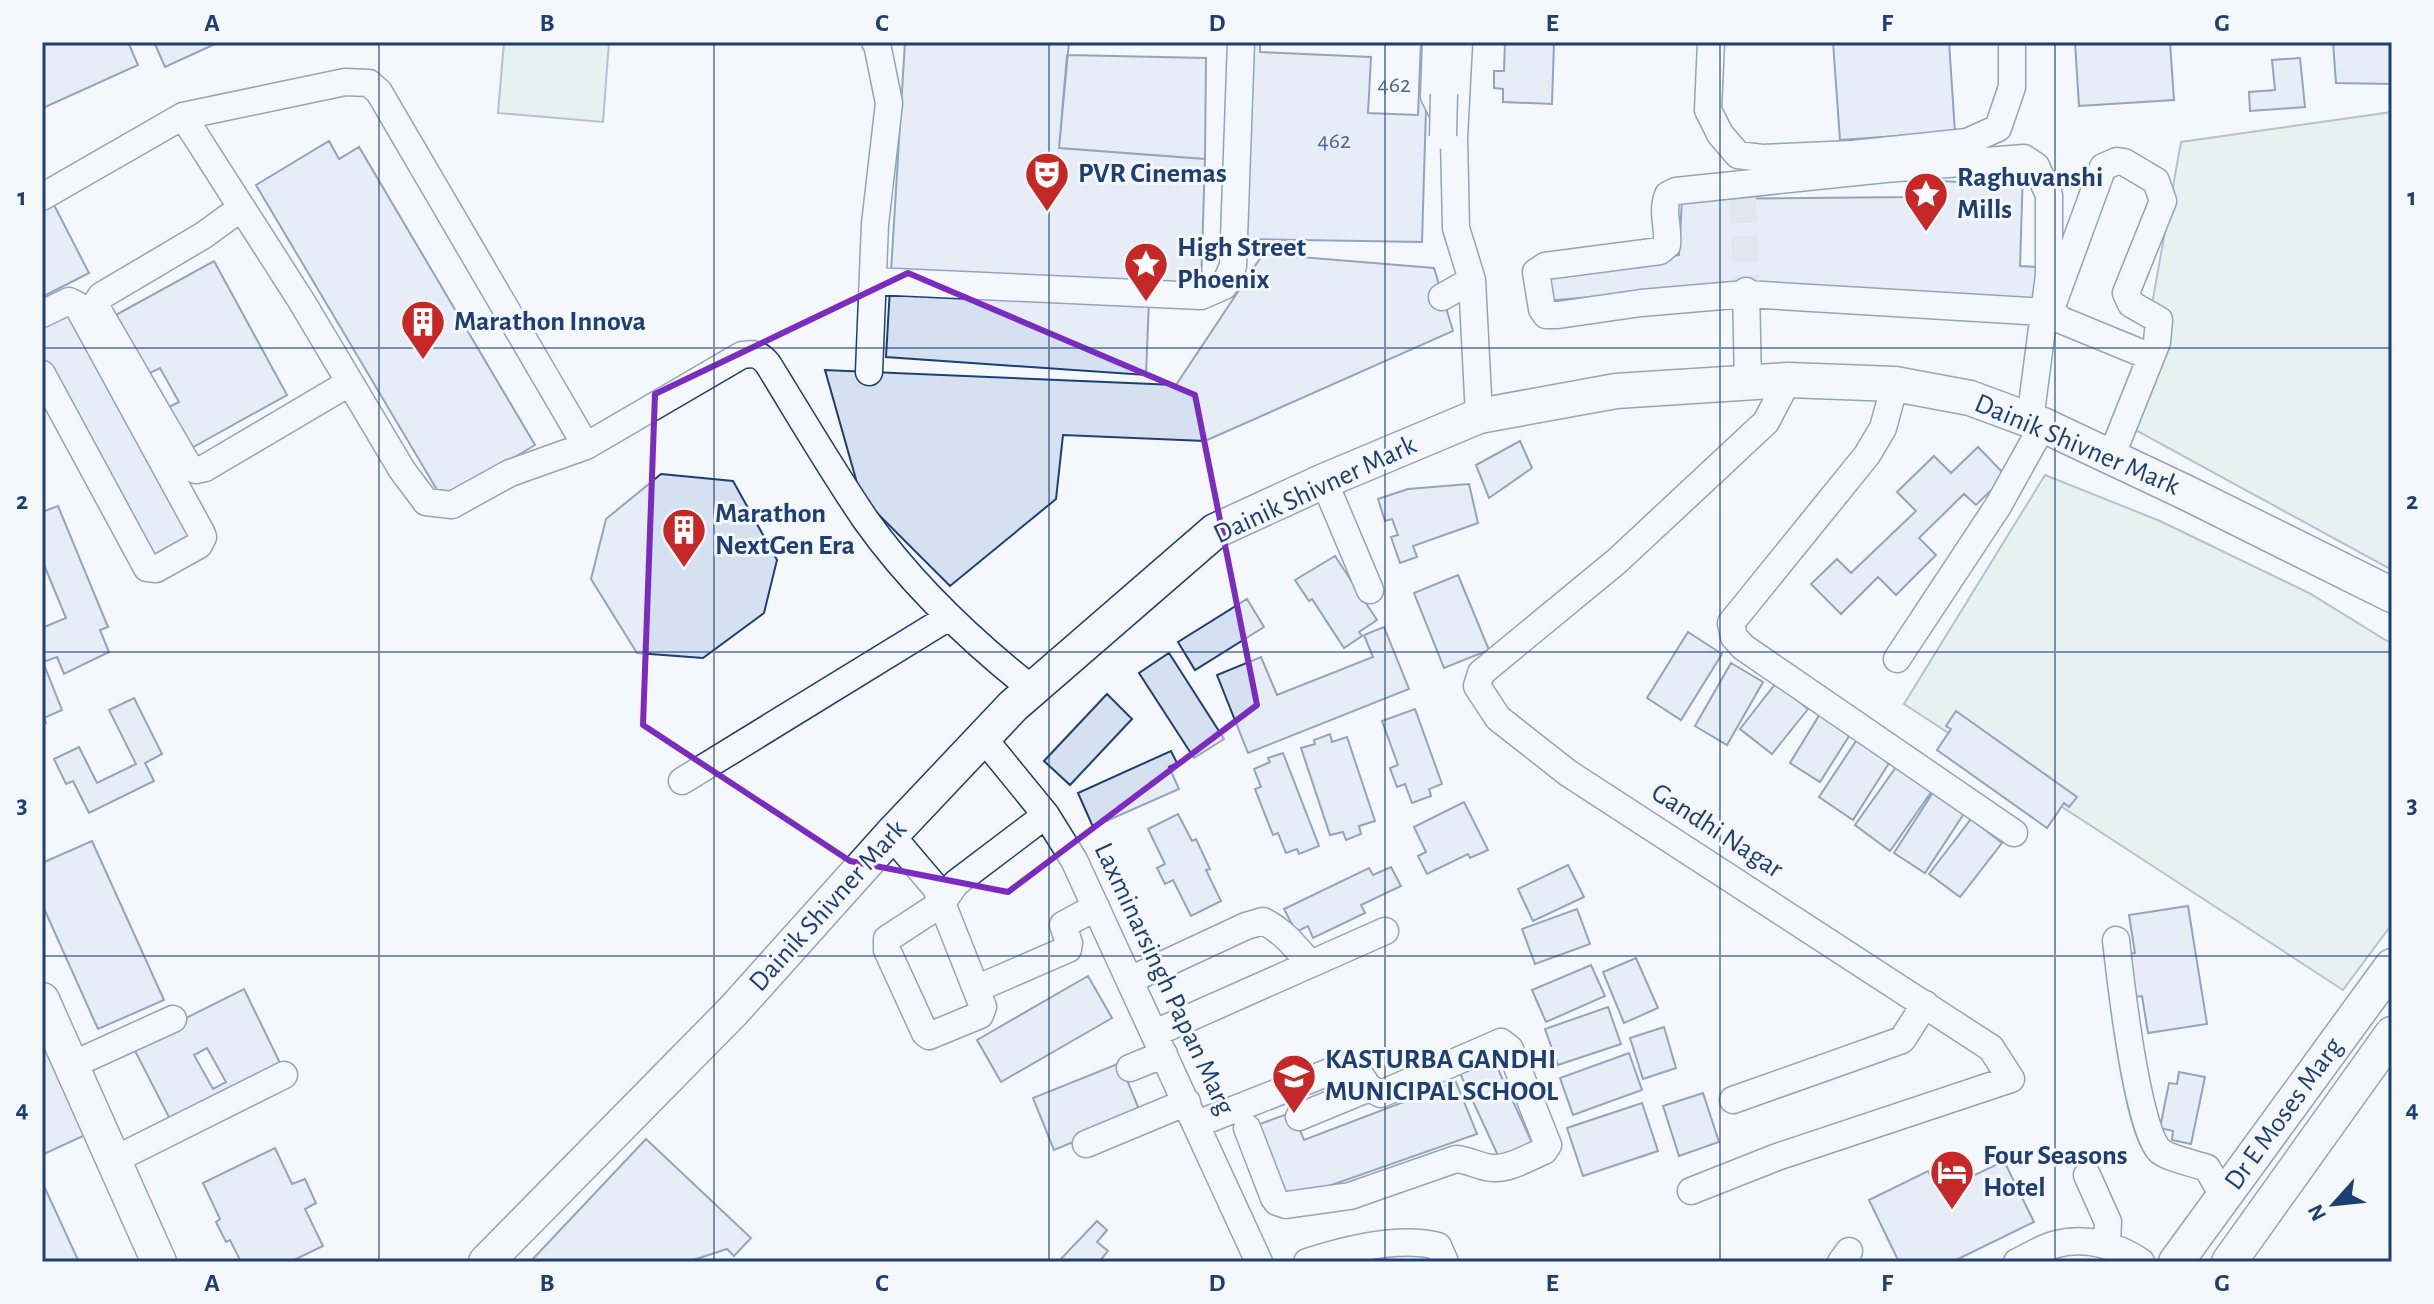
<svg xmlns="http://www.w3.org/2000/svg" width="2434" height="1304" viewBox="0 0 2434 1304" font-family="'Alegreya Sans',sans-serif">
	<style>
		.green { fill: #d7e8df; stroke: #687fa3; stroke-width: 2 }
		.building { fill: #d5e0f0; stroke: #1d3f73; stroke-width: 2; fill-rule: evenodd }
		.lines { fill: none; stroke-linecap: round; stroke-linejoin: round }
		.minor-tunnel { stroke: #c9d2e0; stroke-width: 26; stroke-dasharray: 26 13; stroke-linecap: butt }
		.minor-casing { stroke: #1d3f73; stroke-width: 29 }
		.major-casing { stroke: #1d3f73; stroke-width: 37 }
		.minor { stroke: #f4f7fb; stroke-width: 26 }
		.major { stroke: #f4f7fb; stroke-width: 34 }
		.minor-bridge-casing { stroke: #1d3f73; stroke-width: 29; stroke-linecap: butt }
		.minor-bridge { stroke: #f4f7fb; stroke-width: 26 }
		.marked { fill: none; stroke: #7b2cbf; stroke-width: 6; stroke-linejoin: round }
		.grid { fill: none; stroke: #1d3f73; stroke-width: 2; stroke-opacity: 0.55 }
		.labels { text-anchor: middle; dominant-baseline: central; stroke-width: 6; stroke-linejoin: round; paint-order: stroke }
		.number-label { font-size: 24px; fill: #4b6792 }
		.poi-label { font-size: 28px; font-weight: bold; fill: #1d3f73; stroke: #f4f7fb; text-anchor: start }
		.street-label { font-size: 28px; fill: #1d3f73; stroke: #f4f7fb }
		.neatline { fill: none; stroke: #1d3f73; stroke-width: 3 }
		.grid-label { font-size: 26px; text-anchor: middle; font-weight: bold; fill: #1d3f73 }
	</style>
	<rect width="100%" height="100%" fill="#f4f7fb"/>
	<path class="green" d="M504 42H609L603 122 498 113Z
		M2392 112V570L2130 427 2181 142Z
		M2045 475 2160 521 2309 593 2392 644V924L2343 990 1904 704Z"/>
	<path class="building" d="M42 42H128L138 65 43 108Z
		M154 42H211L213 45 165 67Z
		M905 42H1069L1059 148 1205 159 1201 285 891 272Z
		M1247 42H1428L1422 242 1240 239Z
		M1260 42H1421L1418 115 1368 113 1371 57 1260 52Z
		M1505 42H1554L1552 104 1503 102V89L1494 88V71H1504Z
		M1833 42H1949L1955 132 1840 140Z
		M2075 42H2170L2174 100 2079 106Z
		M2333 42H2392V84L2336 83Z
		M1067 55 1206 58 1205 159 1059 148Z
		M2300 58 2305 107 2250 111 2249 92 2275 90 2272 60Z
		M329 141 339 159 359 147 535 445 443 500 256 185Z
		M1986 170 2023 171 2020 266 2036 267 2035 301 1690 288 1546 301 1544 273 1679 255 1682 199 1913 197 1914 180 1986 183Z
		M52 201 89 273 42 297V207Z
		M1263 254 1434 268 1453 331 1205 441 1063 435 1056 499 950 586 861 497 825 370 1176 385Z
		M214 261 287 395 188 450 165 409 179 402 160 368 146 375 114 316Z
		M890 288 1149 300 1146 375 886 357Z
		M70 309 196 541 154 564 42 359V325Z
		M1520 441 1532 468 1489 498 1476 465Z
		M1978 447 2006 476 1976 505 1964 494 1919 538 1936 555 1896 595 1878 577 1841 614 1811 584 1837 559 1851 573 1916 511 1897 492 1934 456 1951 473Z
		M661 474 733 481 777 560 764 613 703 658 637 653 591 579 606 519Z
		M1469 484 1478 523 1413 546 1417 557 1400 563 1391 537 1398 535 1392 519 1385 521 1378 499 1408 489Z
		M58 506 108 627 100 630 109 652 64 674 57 657 43 662 62 710 44 718 46 723 42 725V628L66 618 42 560V512Z
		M1335 556 1377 620 1359 632 1362 636 1344 648 1312 599 1309 601 1295 580Z
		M1458 575 1489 650 1444 668 1414 593Z
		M1247 599 1264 627 1195 670 1178 642Z
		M1384 627 1409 689 1248 753 1217 675 1261 657 1277 695 1373 657 1364 635Z
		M1688 632 1722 654 1681 720 1647 698Z
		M1169 653 1224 739 1194 758 1139 673Z
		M1731 663 1763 682 1727 745 1695 726Z
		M1776 683 1808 709 1772 754 1740 729Z
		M1107 694 1132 719 1070 785 1044 761Z
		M134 698 162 754 145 763 154 781 89 813 73 781 66 784 54 759 79 747 97 783 136 764 109 710Z
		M1415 709 1442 784 1429 789 1431 796 1412 803 1405 784 1397 787 1390 768 1398 765 1382 721Z
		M1956 711 2077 797 2069 807 2064 803 2047 828 1937 750 1951 729 1946 726Z
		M1820 714 1851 733 1820 782 1790 763Z
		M1330 734 1332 742 1347 737 1375 821 1359 826 1361 834 1346 840 1343 832 1330 835 1301 748 1315 744 1314 740Z
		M1858 738 1891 760 1853 820 1819 797Z
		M1171 751 1177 763 1169 767 1179 789 1093 827 1078 793Z
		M1283 753 1319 846 1299 854 1297 849 1286 853 1278 833 1273 835 1255 789 1261 787 1254 769 1270 762 1268 758Z
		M1899 763 1934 788 1890 851 1855 825Z
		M1934 791 1965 812 1925 873 1894 853Z
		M1464 802 1488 850 1470 858 1468 854 1427 874 1418 856 1426 852 1414 827Z
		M1178 814 1192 841 1196 839 1210 869 1206 870 1221 901 1191 916 1173 880 1165 884 1157 868 1165 864 1148 829Z
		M1971 819 2002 843 1960 897 1929 874Z
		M92 841 164 1000 98 1029 42 904V863Z
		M1568 865 1584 897 1533 921 1518 889Z
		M1391 867 1401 886 1361 905 1365 913 1313 938 1308 926 1296 932 1284 909 1369 868 1373 875Z
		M2188 906 2207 1024 2148 1033 2142 996 2134 997 2127 954 2135 953 2129 915Z
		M1577 909 1590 944 1535 964 1522 929Z
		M1636 958 1658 1008 1624 1023 1603 972Z
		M1591 965 1605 996 1546 1022 1532 990Z
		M1088 976 1112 1018 1001 1082 977 1040Z
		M244 989 282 1067 172 1123 132 1045ZM207 1048 226 1082 213 1089 194 1055Z
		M1608 1007 1621 1044 1558 1065 1545 1029Z
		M42 1024 98 1129 42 1155Z
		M1664 1027 1676 1068 1643 1079 1630 1038Z
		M1629 1053 1642 1090 1573 1115 1560 1078Z
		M1491 1054 1534 1147 1501 1162 1458 1069Z
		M1120 1063 1141 1114 1054 1150 1033 1098Z
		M2179 1072 2205 1077 2191 1144 2172 1140 2173 1131 2160 1128 2169 1083 2177 1084Z
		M1456 1082 1477 1134 1286 1201 1257 1125 1293 1112 1304 1140Z
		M1703 1093 1719 1142 1679 1156 1663 1106Z
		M1642 1103 1658 1151 1583 1176 1567 1128Z
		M646 1139 751 1238 734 1256 727 1249 687 1262H530Z
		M275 1148 292 1184 305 1179 316 1203 305 1209 323 1246 290 1262H241L230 1240 226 1242 216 1222 220 1219 203 1183Z
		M2004 1161 2034 1222 1952 1262H1899L1869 1200 1928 1171 1939 1192Z
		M44 1186 79 1262H42Z
		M1097 1221 1107 1230 1097 1242 1108 1251 1099 1262H1058Z"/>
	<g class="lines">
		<path class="minor-tunnel" d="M1743 197 1746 291"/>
		<g class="minor-casing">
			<path id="minor" d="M1436 42 1434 96 1444 116
				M1711 42 1708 110 1720 134 1738 155 1762 158 1853 154 1967 142 1998 128 2012 87V42
				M183 116 302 302 402 470 426 502 452 505 510 473 586 446 742 355C754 353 760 354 768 364 800 416 831 469 865 519 911 584 970 640 1032 689
				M42 197 183 116 345 82 369 83 379 92 586 446
				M241 208 204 235 101 296 97 302 98 310 189 467 196 470 205 468 349 383
				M1472 280 1479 416
				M873 281 1201 296 1224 286 1233 266 1241 42
				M1746 291 1748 382
				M1442 297 1472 280 1456 228 1454 138 1459 42
				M42 314 69 301 77 305 201 532 203 537 199 545 156 569 147 568 42 374
				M869 372 875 224 889 103 877 44 875 42
				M1895 384 1883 428 1867 455 1731 623 1734 637 1743 647 2014 833
				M2030 420 2049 275V195L2036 166 2024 158 1885 169 1676 191 1668 195C1661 212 1669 227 1667 245L1660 251 1545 266 1536 272 1542 309 1546 315H1558L1641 303 1746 294 2044 312
				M2111 457 2157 342 2159 320 2131 304 2126 293 2163 201 2156 181 2124 162 2117 161 2103 167 2052 306 2053 312 2061 320 2151 357
				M1324 481 1370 590
				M1897 659 1998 506 2043 425
				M984 739 1046 815 1074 860 1259 1262
				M682 781 949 617
				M891 835 936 888 976 989 1068 949 1069 943 1063 925 1096 907
				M2116 940C2120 976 2137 1131 2160 1151 2168 1158 2196 1164 2207 1168L2224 1197
				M1130 980 1246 926 1263 921C1283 931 1295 946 1310 964
				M976 989 983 1007 980 1015 929 1036 925 1033 887 950V939L942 903 956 883 1046 815
				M1155 1033 1385 931
				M72 1065 173 1019
				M1130 1068 1164 1054
				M1733 1100 1902 1040 1925 1004
				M1299 1117 1369 1088
				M1197 1124 1342 1067 1356 1069 1369 1088 1381 1094 1501 1042 1510 1049 1548 1145 1544 1151C1529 1157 1510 1169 1494 1168 1481 1168 1470 1160 1456 1159L1350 1196 1286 1205 1277 1202 1274 1198 1247 1128
				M1086 1144 1187 1102
				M114 1160 284 1075
				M2087 1175 2108 1222 2107 1244
				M1691 1191 1777 1157 2011 1079 1991 1048 1568 773 1498 718 1477 686 1481 673 1617 561 1766 422 1788 380
				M1307 1262C1344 1250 1400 1236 1438 1246L1445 1262
				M1841 1262 1849 1251
				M2017 1262C2030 1256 2043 1247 2057 1244 2086 1236 2118 1246 2141 1262"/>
		</g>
		<g class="major-casing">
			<path id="major" d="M42 1000 159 1262
				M486 1262 734 1010 891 835 1013 706 1215 531 1324 481 1479 416 1616 391 1788 380 1895 384 1970 398 2043 425 2187 493 2392 595
				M2176 1262 2392 966
				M2229 1262 2392 1034"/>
		</g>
		<use href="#minor" class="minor"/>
		<use href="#major" class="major"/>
		<g class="minor-bridge-casing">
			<path id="minor-bridge" d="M1443 136 1444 94"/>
		</g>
		<use href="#minor-bridge" class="minor-bridge"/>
	</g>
	<path d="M0 0H2434V1304H0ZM908 273 1195 395 1257 705 1008 892 850 861 643 725 655 394Z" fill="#f4f7fb" fill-opacity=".55" fill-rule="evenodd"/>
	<path class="marked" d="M908 273 1195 395 1257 705 1008 892 850 861 643 725 655 394Z"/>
	<path class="grid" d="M379 42V1262M714 42V1262M1049 42V1262M1385 42V1262M1720 42V1262M2055 42V1262M42 348H2392M42 652H2392M42 956H2392"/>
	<defs>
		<g id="theatre-pin" transform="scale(2.3)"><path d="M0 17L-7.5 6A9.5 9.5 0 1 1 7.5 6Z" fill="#c62828" stroke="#f4f7fb"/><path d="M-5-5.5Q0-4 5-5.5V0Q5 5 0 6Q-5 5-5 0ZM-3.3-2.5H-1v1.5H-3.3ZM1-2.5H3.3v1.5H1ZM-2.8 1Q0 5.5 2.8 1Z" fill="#fff"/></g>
		<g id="sight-pin" transform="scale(2.3)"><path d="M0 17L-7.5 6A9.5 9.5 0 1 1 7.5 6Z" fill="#c62828" stroke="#f4f7fb"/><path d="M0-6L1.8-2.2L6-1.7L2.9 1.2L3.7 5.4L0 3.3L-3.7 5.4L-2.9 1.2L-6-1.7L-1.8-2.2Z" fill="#fff"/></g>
		<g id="building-pin" transform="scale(2.3)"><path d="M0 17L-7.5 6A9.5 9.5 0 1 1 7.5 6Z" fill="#c62828" stroke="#f4f7fb"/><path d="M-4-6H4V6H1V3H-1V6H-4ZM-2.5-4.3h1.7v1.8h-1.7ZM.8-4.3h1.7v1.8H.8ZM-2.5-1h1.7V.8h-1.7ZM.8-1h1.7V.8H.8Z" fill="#fff"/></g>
		<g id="school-pin" transform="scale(2.3)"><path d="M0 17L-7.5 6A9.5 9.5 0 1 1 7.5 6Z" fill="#c62828" stroke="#f4f7fb"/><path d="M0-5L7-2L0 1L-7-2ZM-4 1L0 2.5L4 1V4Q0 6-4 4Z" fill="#fff"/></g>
		<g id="hotel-pin" transform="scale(2.3)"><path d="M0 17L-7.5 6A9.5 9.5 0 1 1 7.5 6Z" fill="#c62828" stroke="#f4f7fb"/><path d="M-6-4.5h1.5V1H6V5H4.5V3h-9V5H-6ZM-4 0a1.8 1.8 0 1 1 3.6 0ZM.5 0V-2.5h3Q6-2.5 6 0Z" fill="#fff"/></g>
	</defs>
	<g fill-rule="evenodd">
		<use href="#theatre-pin" x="1047" y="174"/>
		<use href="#sight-pin" x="1926" y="194"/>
		<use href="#sight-pin" x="1146" y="264"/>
		<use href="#building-pin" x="423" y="322"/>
		<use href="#building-pin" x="684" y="530"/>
		<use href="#school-pin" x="1294" y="1076"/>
		<use href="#hotel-pin" x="1952" y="1172"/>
	</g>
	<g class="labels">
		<g class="number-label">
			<text x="1394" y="85">462</text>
			<text x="1334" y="141">462</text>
		</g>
		<g class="poi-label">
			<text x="1078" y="174">PVR Cinemas</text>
			<text x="1957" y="178">Raghuvanshi<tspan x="1957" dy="32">Mills</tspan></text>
			<text x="1177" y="248">High Street<tspan x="1177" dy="32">Phoenix</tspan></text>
			<text x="454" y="322">Marathon Innova</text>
			<text x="715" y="514">Marathon<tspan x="715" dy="32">NextGen Era</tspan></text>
			<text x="1325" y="1060">KASTURBA GANDHI<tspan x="1325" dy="32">MUNICIPAL SCHOOL</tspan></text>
			<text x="1983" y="1156">Four Seasons<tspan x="1983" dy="32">Hotel</tspan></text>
		</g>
		<g class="street-label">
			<text transform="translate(2077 445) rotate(23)">Dainik Shivner Mark</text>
			<text transform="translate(1315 490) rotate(-25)">Dainik Shivner Mark</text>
			<text transform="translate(1717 831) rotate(33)">Gandhi Nagar</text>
			<text transform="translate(828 906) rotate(-48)">Dainik Shivner Mark</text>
			<text transform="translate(1164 979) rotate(65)">Laxminarsingh Papan Marg</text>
			<text transform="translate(2284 1114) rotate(-54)">Dr E Moses Marg</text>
		</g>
	</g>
	<rect width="2434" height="1304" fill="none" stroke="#f4f7fb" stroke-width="88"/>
	<g transform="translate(2334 1204) rotate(243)" stroke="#f4f7fb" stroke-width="6" paint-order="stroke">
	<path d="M0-6L14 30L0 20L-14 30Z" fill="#1d3f73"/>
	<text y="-12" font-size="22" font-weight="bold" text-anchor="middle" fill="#1d3f73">N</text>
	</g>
	<rect x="44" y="44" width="2346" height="1216" class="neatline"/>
	<g class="grid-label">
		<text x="212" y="31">A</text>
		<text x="547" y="31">B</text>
		<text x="882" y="31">C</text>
		<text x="1217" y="31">D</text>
		<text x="1552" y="31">E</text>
		<text x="1887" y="31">F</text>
		<text x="2222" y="31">G</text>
		<text x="22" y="205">1</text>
		<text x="2412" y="205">1</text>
		<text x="22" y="509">2</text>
		<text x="2412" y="509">2</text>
		<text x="22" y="813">3</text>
		<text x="2412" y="813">3</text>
		<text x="22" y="1117">4</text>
		<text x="2412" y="1117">4</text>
		<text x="212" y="1291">A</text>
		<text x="547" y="1291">B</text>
		<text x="882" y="1291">C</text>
		<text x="1217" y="1291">D</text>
		<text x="1552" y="1291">E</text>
		<text x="1887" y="1291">F</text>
		<text x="2222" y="1291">G</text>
	</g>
</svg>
